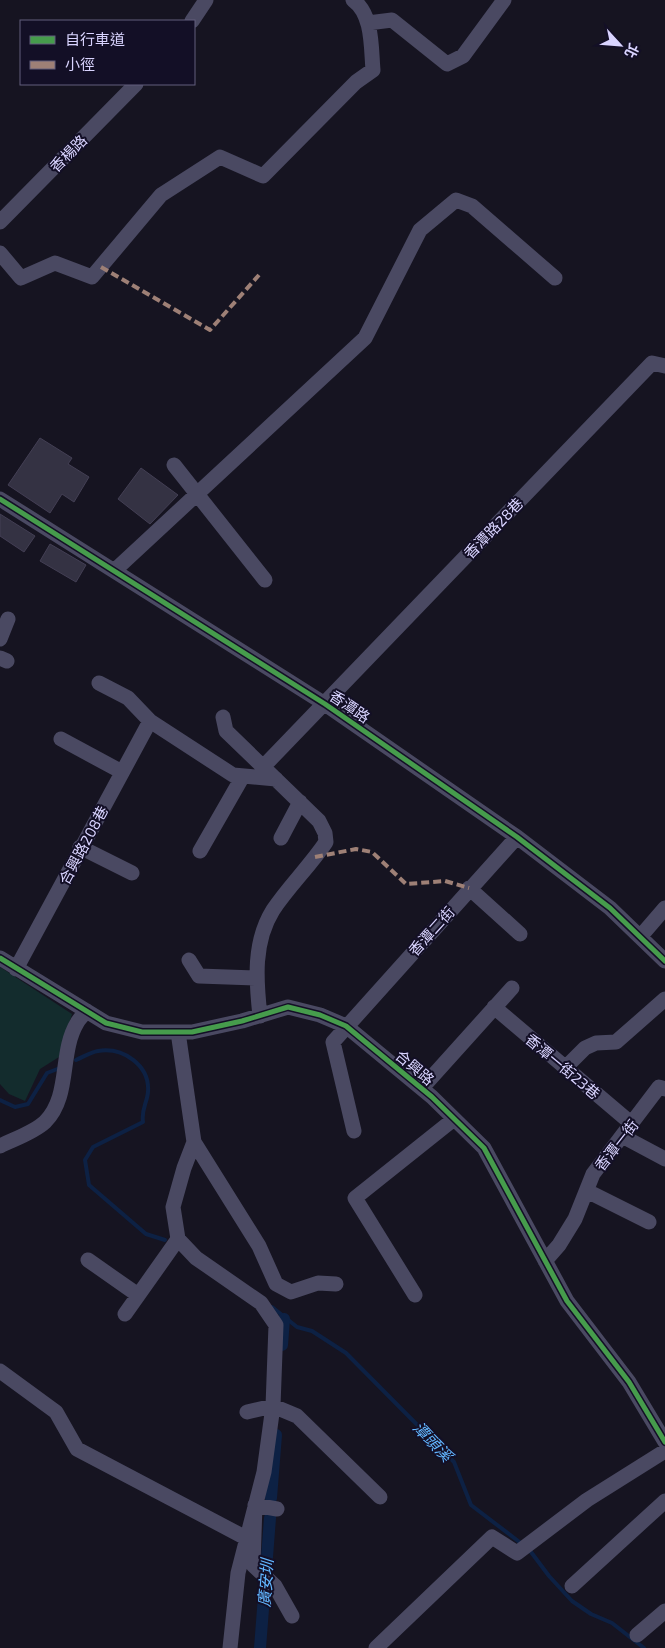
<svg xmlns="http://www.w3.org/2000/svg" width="665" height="1648" viewBox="0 0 665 1648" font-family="'Exo 2','Noto Sans TC',sans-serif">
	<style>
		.green { fill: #132c2d }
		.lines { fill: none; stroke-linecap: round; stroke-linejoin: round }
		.stream { stroke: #0d2144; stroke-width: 4 }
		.canal { stroke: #0d2144; stroke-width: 12 }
		.building { fill: #343243; stroke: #433f54 }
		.minor { stroke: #4a4962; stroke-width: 15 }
		.quiet { stroke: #9e8076; stroke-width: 4; stroke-dasharray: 8 4; stroke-linecap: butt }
		.cycleway-casing { stroke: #130f26; stroke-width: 8 }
		.cycleway { stroke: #469c4c; stroke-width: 5 }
		.labels { text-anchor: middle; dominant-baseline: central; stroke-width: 4; stroke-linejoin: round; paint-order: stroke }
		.street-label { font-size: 15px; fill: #d9d4ff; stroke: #130f26 }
		.water-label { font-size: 16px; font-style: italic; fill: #62b6ff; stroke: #130f26 }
	</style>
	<rect width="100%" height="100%" fill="#161421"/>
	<path class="green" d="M0 967 72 1014 59 1057 40 1069 25 1101 9 1094 0 1084Z"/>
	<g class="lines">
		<path class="stream" d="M76 1060C83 1057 91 1052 98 1051 123 1047 150 1065 148 1092 147 1103 141 1110 143 1122L93 1147 85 1160 89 1185 146 1234 165 1240
			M0 1100 15 1107 28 1104 47 1073 60 1068
			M272 1307 297 1327 312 1331 346 1353 454 1462 471 1505 522 1544
			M528 1548 549 1576 572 1601 591 1614 612 1623 644 1648"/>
		<path class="canal" d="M282 1345 284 1319
			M271 1498 276 1435
			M260 1648 270 1518"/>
	</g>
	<path class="building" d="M40 438 72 458 68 464 89 477 74 502 62 494 50 513 8 485Z
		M141 468 178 495 150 524 118 499Z
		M0 514 35 536 24 552 0 536Z
		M50 544 86 565 76 582 40 561Z"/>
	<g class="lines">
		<path class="minor" d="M192 21 206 0
			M368 23 392 20 447 64 463 56 504 0
			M0 222 136 84
			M0 253 21 278 55 263 92 277 161 195 220 157 263 176 356 82 373 70C371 48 373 14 353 0
			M174 465 265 580
			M0 499 325 704 517 837 610 908 665 961
			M114 571 365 338 420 230 456 200 472 206 555 278
			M0 639 8 619
			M0 658 7 661
			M99 683 128 698 150 721
			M223 717 226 731 319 821 325 833 326 842C310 866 289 886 273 910 253 942 256 980 260 1016
			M61 739 122 772
			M263 767 652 363 665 366
			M281 838 300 802
			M80 847 132 873
			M200 851 243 776
			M469 888 520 934
			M640 937 665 908
			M0 958 106 1023 142 1032H192L242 1021 288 1007 320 1015 346 1026 432 1097 484 1148 567 1301 629 1382 665 1442
			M189 960 199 976 255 978
			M16 969 150 721 233 775 276 779
			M494 1007 632 1124
			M178 1032 194 1142 184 1168 173 1207 178 1239 196 1258 261 1303 276 1325 273 1406 264 1472 238 1573 230 1648
			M565 1068 585 1048 596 1043 616 1042 665 999
			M422 1088 512 988
			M354 1131 333 1042 517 837
			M622 1136 665 1159
			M194 1142 259 1246 276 1284 291 1292 318 1283 336 1284
			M0 1146C14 1139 33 1133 45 1122 71 1096 59 1053 77 1023 79 1019 83 1015 87 1011
			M587 1191 649 1222
			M88 1260 138 1295
			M545 1261 559 1245 575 1219 593 1174 659 1087 665 1089
			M415 1295 355 1198 454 1119
			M125 1314 178 1239
			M0 1371 56 1412 77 1449 246 1538
			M247 1412 273 1406 297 1416 380 1497
			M277 1509 255 1505 253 1565 275 1586 292 1616
			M572 1586 665 1501
			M637 1635 665 1611
			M376 1648 492 1537 517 1553 587 1500 665 1451"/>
		<path class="quiet" d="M101 267 210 330 259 275
			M315 857 356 849 372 852 406 884 445 881 469 888"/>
		<g class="cycleway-casing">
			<path id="cycleway" d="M0 499 325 704 517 837 610 908 665 961
				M0 958 106 1023 142 1032H192L242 1021 288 1007 320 1015 346 1026 432 1097 484 1148 567 1301 629 1382 665 1442"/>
		</g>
		<use href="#cycleway" class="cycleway"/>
	</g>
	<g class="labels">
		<g class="street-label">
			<text transform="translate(68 153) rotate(-45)">香楊路</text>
			<text transform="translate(493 528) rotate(-46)">香潭路28巷</text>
			<text transform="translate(350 706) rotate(34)">香潭路</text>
			<text transform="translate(83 845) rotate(-62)">合興路208巷</text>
			<text transform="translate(431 931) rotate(-48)">香潭二街</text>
			<text transform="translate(563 1066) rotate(40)">香潭一街23巷</text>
			<text transform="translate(415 1067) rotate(40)">合興路</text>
			<text transform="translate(616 1145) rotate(-52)">香潭一街</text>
		</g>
		<g class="water-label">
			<text transform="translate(433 1441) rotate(46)">潭頭溪</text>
			<text transform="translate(265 1583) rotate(-86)">廣安圳</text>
		</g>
	</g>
	<rect x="20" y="20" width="175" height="65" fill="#130f26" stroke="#625e7d"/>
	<rect x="30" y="36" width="25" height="8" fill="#469c4c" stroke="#625e7d"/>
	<text x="65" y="45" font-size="15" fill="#d9d4ff">自行車道</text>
	<rect x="30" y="61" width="25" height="8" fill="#9e8076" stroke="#625e7d"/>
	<text x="65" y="70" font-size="15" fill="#d9d4ff">小徑</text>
	<g transform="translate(620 45) rotate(116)" stroke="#130f26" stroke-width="4" paint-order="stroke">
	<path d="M0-4L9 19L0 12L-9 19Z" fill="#d9d4ff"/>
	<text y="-8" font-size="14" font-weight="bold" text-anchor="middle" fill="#d9d4ff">北</text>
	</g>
</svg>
